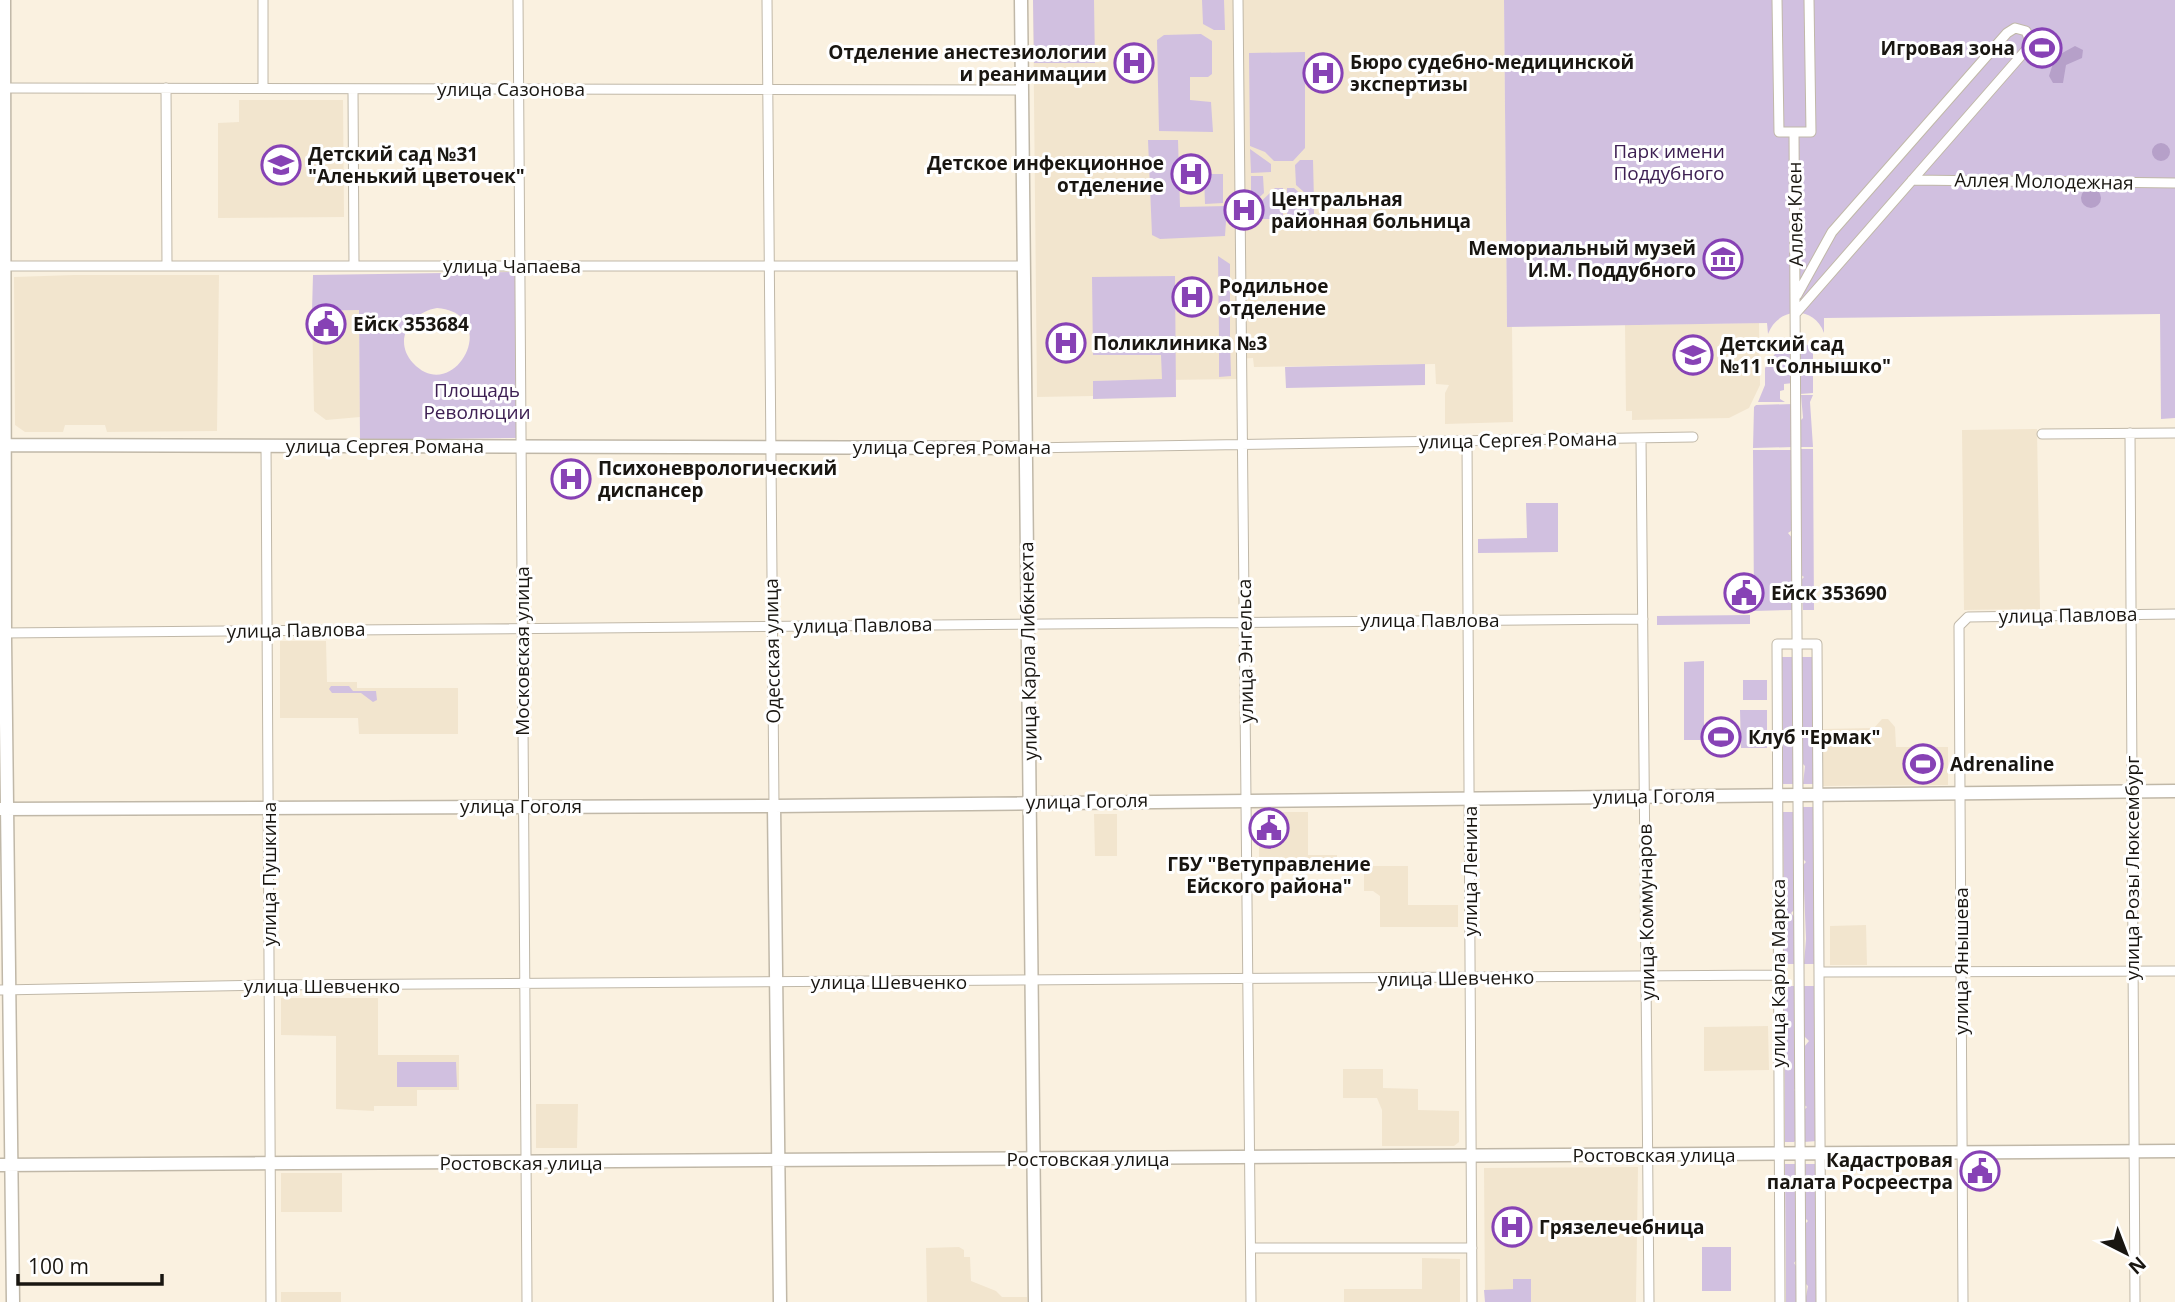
<svg xmlns="http://www.w3.org/2000/svg" width="2175" height="1302" viewBox="0 0 2175 1302" font-family="'Open Sans',sans-serif">
	<style>
		.built { fill: #f2e5ce }
		.green { fill: #d1c0e0; fill-rule: evenodd }
		.water { fill: #b6a0c9 }
		.lines { fill: none; stroke-linecap: round; stroke-linejoin: round }
		.street-casing { stroke: #c0b8a8; stroke-width: 11 }
		.secondary-casing { stroke: #c0b8a8; stroke-width: 15 }
		.street { stroke: #fff; stroke-width: 9 }
		.secondary { stroke: #fff; stroke-width: 12 }
		.labels { text-anchor: middle; dominant-baseline: central; stroke-width: 6; stroke-linejoin: round; paint-order: stroke }
		.poi-label { font-size: 19px; font-weight: bold; fill: #191611; stroke: #fff; text-anchor: start }
		.street-label { font-size: 19px; fill: #191611; stroke: #fff }
		.park-label { font-size: 19px; fill: #3e2053; stroke: #fff }
	</style>
	<rect width="100%" height="100%" fill="#faf1e0"/>
	<path class="built" d="M1033 0H1504L1507 327H1512L1513 422 1445 424V393L1449 385 1436 384 1435 364 1254 367 1253 358 1237 359V379L1094 381 1093 396 1037 397Z
		M239 100H343L344 217 218 218V123L239 122Z
		M74 275H219L217 431 107 432 105 425H65L63 432H25L15 425 14 277Z
		M359 310 360 417 326 420 314 411 312 311Z
		M1759 323 1760 385 1749 408 1729 418 1632 420V411H1626L1625 325Z
		M2037 429 2040 609 1964 610 1962 430Z
		M280 641H326L327 682H357V688H458V734H359L358 718H280Z
		M1882 719H1888L1895 727 1896 747H1948V785L1823 786 1822 729 1874 728Z
		M1259 812H1308V855H1337V867H1259Z
		M1094 814H1117V856H1095Z
		M1364 866H1408V905H1458V927H1380V896L1373 891H1364Z
		M1866 925 1867 965H1830V926Z
		M281 998H378V1055H459V1090H417V1106H374V1111L336 1109V1036L281 1035Z
		M1768 1026 1769 1070 1704 1071V1027Z
		M1343 1069H1383V1088L1418 1089V1110L1459 1111V1142L1454 1146H1382V1110L1377 1098H1343Z
		M536 1104H578L577 1148H536Z
		M1638 1167 1636 1302H1485L1484 1168Z
		M281 1173H342V1212H281Z
		M959 1247 964 1250V1257H970L971 1281 996 1291 1002 1297H1027V1302H927L926 1248Z
		M1422 1258 1460 1259V1302H1344V1289H1422Z
		M281 1292H341V1302H281Z"/>
	<path class="green" d="M1033 0H1094L1095 63H1034Z
		M1202 0H1224L1225 30H1214L1203 24Z
		M1504 0H2175V418L2161 419 2160 314 1824 318V333C1814 305 1778 307 1768 334L1767 323 1507 327Z
		M1201 34 1212 41V74L1208 77H1190V100L1211 102 1213 132 1159 131 1157 40 1164 35Z
		M1305 52V148L1293 161H1274L1265 152 1250 146 1249 53Z
		M1148 140H1178L1180 207 1227 206 1225 236 1160 239 1152 235Z
		M1250 149 1271 164V172L1251 173Z
		M1300 160H1313L1314 201 1296 185 1295 165Z
		M1204 174H1223V203L1205 204Z
		M1251 176H1263L1264 193 1251 205Z
		M1275 188H1283V219H1251V211Z
		M1287 188H1294L1314 206V218H1287Z
		M1218 256 1230 264V337L1219 338Z
		M515 272 517 438 360 440 359 310 312 311 313 275ZM437 308C504 314 454 407 413 363 392 340 411 312 437 308Z
		M1175 276 1176 397 1093 399V381L1162 379 1161 355H1093L1092 277Z
		M1219 341H1230L1231 376 1219 377Z
		M1782 344H1792L1793 383 1784 384V390L1780 391V399L1785 402H1758L1765 385V368Z
		M1800 344 1808 345 1813 353V393L1800 394Z
		M1425 364V385L1286 388 1285 367Z
		M1801 395H1813L1810 402 1813 447H1801V420L1803 418Z
		M1793 404V447L1753 448 1754 407 1756 405Z
		M1801 449H1813L1814 610H1803L1801 580 1804 577 1801 575Z
		M1753 450H1793L1794 529 1788 533 1794 540 1792 610 1754 611Z
		M1526 503H1558V552L1478 553V539L1527 538Z
		M1750 615V624L1657 625V616Z
		M1782 657H1794L1792 686 1795 688V729L1790 734 1795 740V784H1783Z
		M1802 657H1814L1815 784H1803L1805 766 1802 763Z
		M1704 661V740H1684V662Z
		M1743 680H1767V700H1743Z
		M331 686H349L353 691H376L377 700 373 702 361 693H332L329 689Z
		M1740 710H1767V748H1741Z
		M1803 807H1815L1816 964H1804L1806 939 1803 865 1806 862 1803 859Z
		M1783 812H1795L1793 832 1795 835 1796 908 1791 913 1796 919V964H1784Z
		M1784 986H1796L1797 1087 1794 1090 1797 1092V1139L1794 1142H1785Z
		M1804 986H1816L1817 1141 1804 1142V1110L1807 1107 1804 1105V1047L1809 1041 1804 1036Z
		M397 1062H456L457 1087H397Z
		M1785 1164H1797V1188L1795 1190 1797 1193 1798 1258 1794 1263 1798 1269V1302H1786Z
		M1805 1164H1817V1302H1805L1808 1286 1805 1283V1224L1808 1221 1805 1218Z
		M1702 1247H1731V1291H1702Z
		M1513 1279H1531V1302H1485L1484 1290 1513 1289Z"/>
	<path class="water" d="M2075 46 2083 50 2082 58 2066 65 2063 83H2053L2049 76 2055 57Z
		M2152 152a9 9 0 1 1 18 0a9 9 0 1 1-18 0Z
		M2081 198a10 10 0 1 1 20 0a10 10 0 1 1-20 0Z"/>
	<g class="lines">
		<g class="street-casing">
			<path id="street" d="M263 0V88
				M518 0 527 1302
				M767 0 774 806
				M1238 0 1251 1302
				M1777 0 1779 132H1811L1809 0
				M0 88 1022 90
				M166 88 167 266
				M353 89 354 266
				M1794 132 1801 1302
				M1912 180 2175 183
				M0 266H1024
				M1796 313 2026 50 2030 41 2026 31 2015 28 2007 33 1832 232 1797 295
				M2130 433 2135 1302
				M2042 434 2175 433
				M1641 438 1649 1302
				M1467 441 1472 1302
				M266 445 271 1302
				M1026 448 1693 437
				M2 633 1643 619
				M1819 972 2175 971
				M0 990 269 985 1778 975
				M1251 1248H1472
				M1780 1302 1777 644H1817L1821 1302
				M1963 1302 1959 626 1968 617 2175 614"/>
		</g>
		<g class="secondary-casing">
			<path id="secondary" d="M4 0 5 640 13 1302
				M1021 0 1035 1302
				M0 445 1026 448
				M774 806 780 1302
				M0 809 774 806 2175 791
				M0 1165 2175 1151"/>
		</g>
		<use href="#street" class="street"/>
		<use href="#secondary" class="secondary"/>
	</g>
	<defs>
		<g id="stadium-ring" transform="scale(2.0125)"><circle r="9.5" fill="#fff" stroke="#8742b5" stroke-width="1.5"/><path d="M0-5a6.5 5 0 1 0 0 10a6.5 5 0 1 0 0-10ZM-3.5-1.8h7v3.6h-7Z" fill="#8742b5"/></g>
		<g id="hospital-ring" transform="scale(2.0125)"><circle r="9.5" fill="#fff" stroke="#8742b5" stroke-width="1.5"/><path d="M-5-5h3v3.5h4V-5h3V5h-3V1.5h-4V5h-3Z" fill="#8742b5"/></g>
		<g id="school-ring" transform="scale(2.0125)"><circle r="9.5" fill="#fff" stroke="#8742b5" stroke-width="1.5"/><path d="M0-5L7-2L0 1L-7-2ZM-4 1L0 2.5L4 1V4Q0 6-4 4Z" fill="#8742b5"/></g>
		<g id="museum-ring" transform="scale(2.0125)"><circle r="9.5" fill="#fff" stroke="#8742b5" stroke-width="1.5"/><path d="M0-6L6-3V-2H-6V-3ZM-5-1h2V3h-2ZM-1-1h2V3h-2ZM3-1h2V3H3ZM-6 4H6V6H-6Z" fill="#8742b5"/></g>
		<g id="civic-ring" transform="scale(2.0125)"><circle r="9.5" fill="#fff" stroke="#8742b5" stroke-width="1.5"/><path d="M-.6-6.5H3V-4.5H.6V-3L4-1V1h2V6H-6V1h2V-1L-.6-3ZM-1.2 2.5V6h2.4V2.5Z" fill="#8742b5"/></g>
	</defs>
	<g fill-rule="evenodd">
		<use href="#stadium-ring" x="2042" y="48"/>
		<use href="#hospital-ring" x="1134" y="63"/>
		<use href="#hospital-ring" x="1323" y="73"/>
		<use href="#school-ring" x="281" y="165"/>
		<use href="#hospital-ring" x="1191" y="174"/>
		<use href="#hospital-ring" x="1244" y="210"/>
		<use href="#museum-ring" x="1723" y="259"/>
		<use href="#hospital-ring" x="1192" y="297"/>
		<use href="#civic-ring" x="326" y="324"/>
		<use href="#hospital-ring" x="1066" y="343"/>
		<use href="#school-ring" x="1693" y="355"/>
		<use href="#hospital-ring" x="571" y="479"/>
		<use href="#civic-ring" x="1744" y="593"/>
		<use href="#stadium-ring" x="1721" y="737"/>
		<use href="#stadium-ring" x="1923" y="764"/>
		<use href="#civic-ring" x="1269" y="828"/>
		<use href="#civic-ring" x="1980" y="1171"/>
		<use href="#hospital-ring" x="1512" y="1227"/>
	</g>
	<g class="labels">
		<g class="poi-label">
			<text x="2015" y="48" text-anchor="end">Игровая зона</text>
			<text x="1107" y="52" text-anchor="end">Отделение анестезиологии<tspan x="1107" dy="22">и реанимации</tspan></text>
			<text x="1350" y="62">Бюро судебно-медицинской<tspan x="1350" dy="22">экспертизы</tspan></text>
			<text x="308" y="154">Детский сад №31<tspan x="308" dy="22">"Аленький цветочек"</tspan></text>
			<text x="1164" y="163" text-anchor="end">Детское инфекционное<tspan x="1164" dy="22">отделение</tspan></text>
			<text x="1271" y="199">Центральная<tspan x="1271" dy="22">районная больница</tspan></text>
			<text x="1696" y="248" text-anchor="end">Мемориальный музей<tspan x="1696" dy="22">И.М. Поддубного</tspan></text>
			<text x="1219" y="286">Родильное<tspan x="1219" dy="22">отделение</tspan></text>
			<text x="353" y="324">Ейск 353684</text>
			<text x="1093" y="343">Поликлиника №3</text>
			<text x="1720" y="344">Детский сад<tspan x="1720" dy="22">№11 "Солнышко"</tspan></text>
			<text x="598" y="468">Психоневрологический<tspan x="598" dy="22">диспансер</tspan></text>
			<text x="1771" y="593">Ейск 353690</text>
			<text x="1748" y="737">Клуб "Ермак"</text>
			<text x="1950" y="764">Аdrenaline</text>
			<text x="1269" y="864" text-anchor="middle">ГБУ "Ветуправление<tspan x="1269" dy="22">Ейского района"</tspan></text>
			<text x="1953" y="1160" text-anchor="end">Кадастровая<tspan x="1953" dy="22">палата Росреестра</tspan></text>
			<text x="1539" y="1227">Грязелечебница</text>
		</g>
		<g class="street-label">
			<text x="511" y="89">улица Сазонова</text>
			<text transform="translate(2044 181) rotate(1)">Аллея Молодежная</text>
			<text transform="translate(1795 214) rotate(-91)">Аллея Клен</text>
			<text x="512" y="266">улица Чапаева</text>
			<text transform="translate(1518 440) rotate(-1)">улица Сергея Романа</text>
			<text x="385" y="446">улица Сергея Романа</text>
			<text x="952" y="447">улица Сергея Романа</text>
			<text transform="translate(2068 615) rotate(-1)">улица Павлова</text>
			<text x="1430" y="620">улица Павлова</text>
			<text transform="translate(863 625) rotate(-1)">улица Павлова</text>
			<text transform="translate(296 630) rotate(-1)">улица Павлова</text>
			<text transform="translate(522 651) rotate(-90)">Московская улица</text>
			<text transform="translate(772 651) rotate(-91)">Одесская улица</text>
			<text transform="translate(1028 651) rotate(-91)">улица Карла Либкнехта</text>
			<text transform="translate(1245 651) rotate(-91)">улица Энгельса</text>
			<text transform="translate(1654 796) rotate(-1)">улица Гоголя</text>
			<text transform="translate(1087 801) rotate(-1)">улица Гоголя</text>
			<text x="521" y="806">улица Гоголя</text>
			<text transform="translate(2132 868) rotate(-90)">улица Розы Люксембург</text>
			<text transform="translate(1470 871) rotate(-90)">улица Ленина</text>
			<text transform="translate(269 874) rotate(-90)">улица Пушкина</text>
			<text transform="translate(1646 912) rotate(-91)">улица Коммунаров</text>
			<text transform="translate(1961 961) rotate(-90)">улица Янышева</text>
			<text transform="translate(1778 973) rotate(-90)">улица Карла Маркса</text>
			<text transform="translate(1456 978) rotate(-1)">улица Шевченко</text>
			<text x="889" y="982">улица Шевченко</text>
			<text x="322" y="986">улица Шевченко</text>
			<text x="1654" y="1155">Ростовская улица</text>
			<text x="1088" y="1159">Ростовская улица</text>
			<text x="521" y="1163">Ростовская улица</text>
		</g>
		<g class="park-label">
			<text x="1669" y="151">Парк имени<tspan x="1669" dy="22">Поддубного</tspan></text>
			<text x="477" y="390">Площадь<tspan x="477" dy="22">Революции</tspan></text>
		</g>
	</g>
	<g transform="translate(2126 1253) rotate(138)" stroke="#ffffff" stroke-width="5" paint-order="stroke">
	<path d="M0-5L12 26L0 18L-12 26Z" fill="#191611"/>
	<text y="-10" font-size="19" font-weight="bold" text-anchor="middle" fill="#191611">N</text>
	</g>
	<path d="M18 1274v10h144v-10" fill="none" stroke="#191611" stroke-width="3.5"/>
	<text x="28" y="1274" font-size="21" fill="#191611" stroke="#ffffff" stroke-width="5" paint-order="stroke">100 m</text>
</svg>
